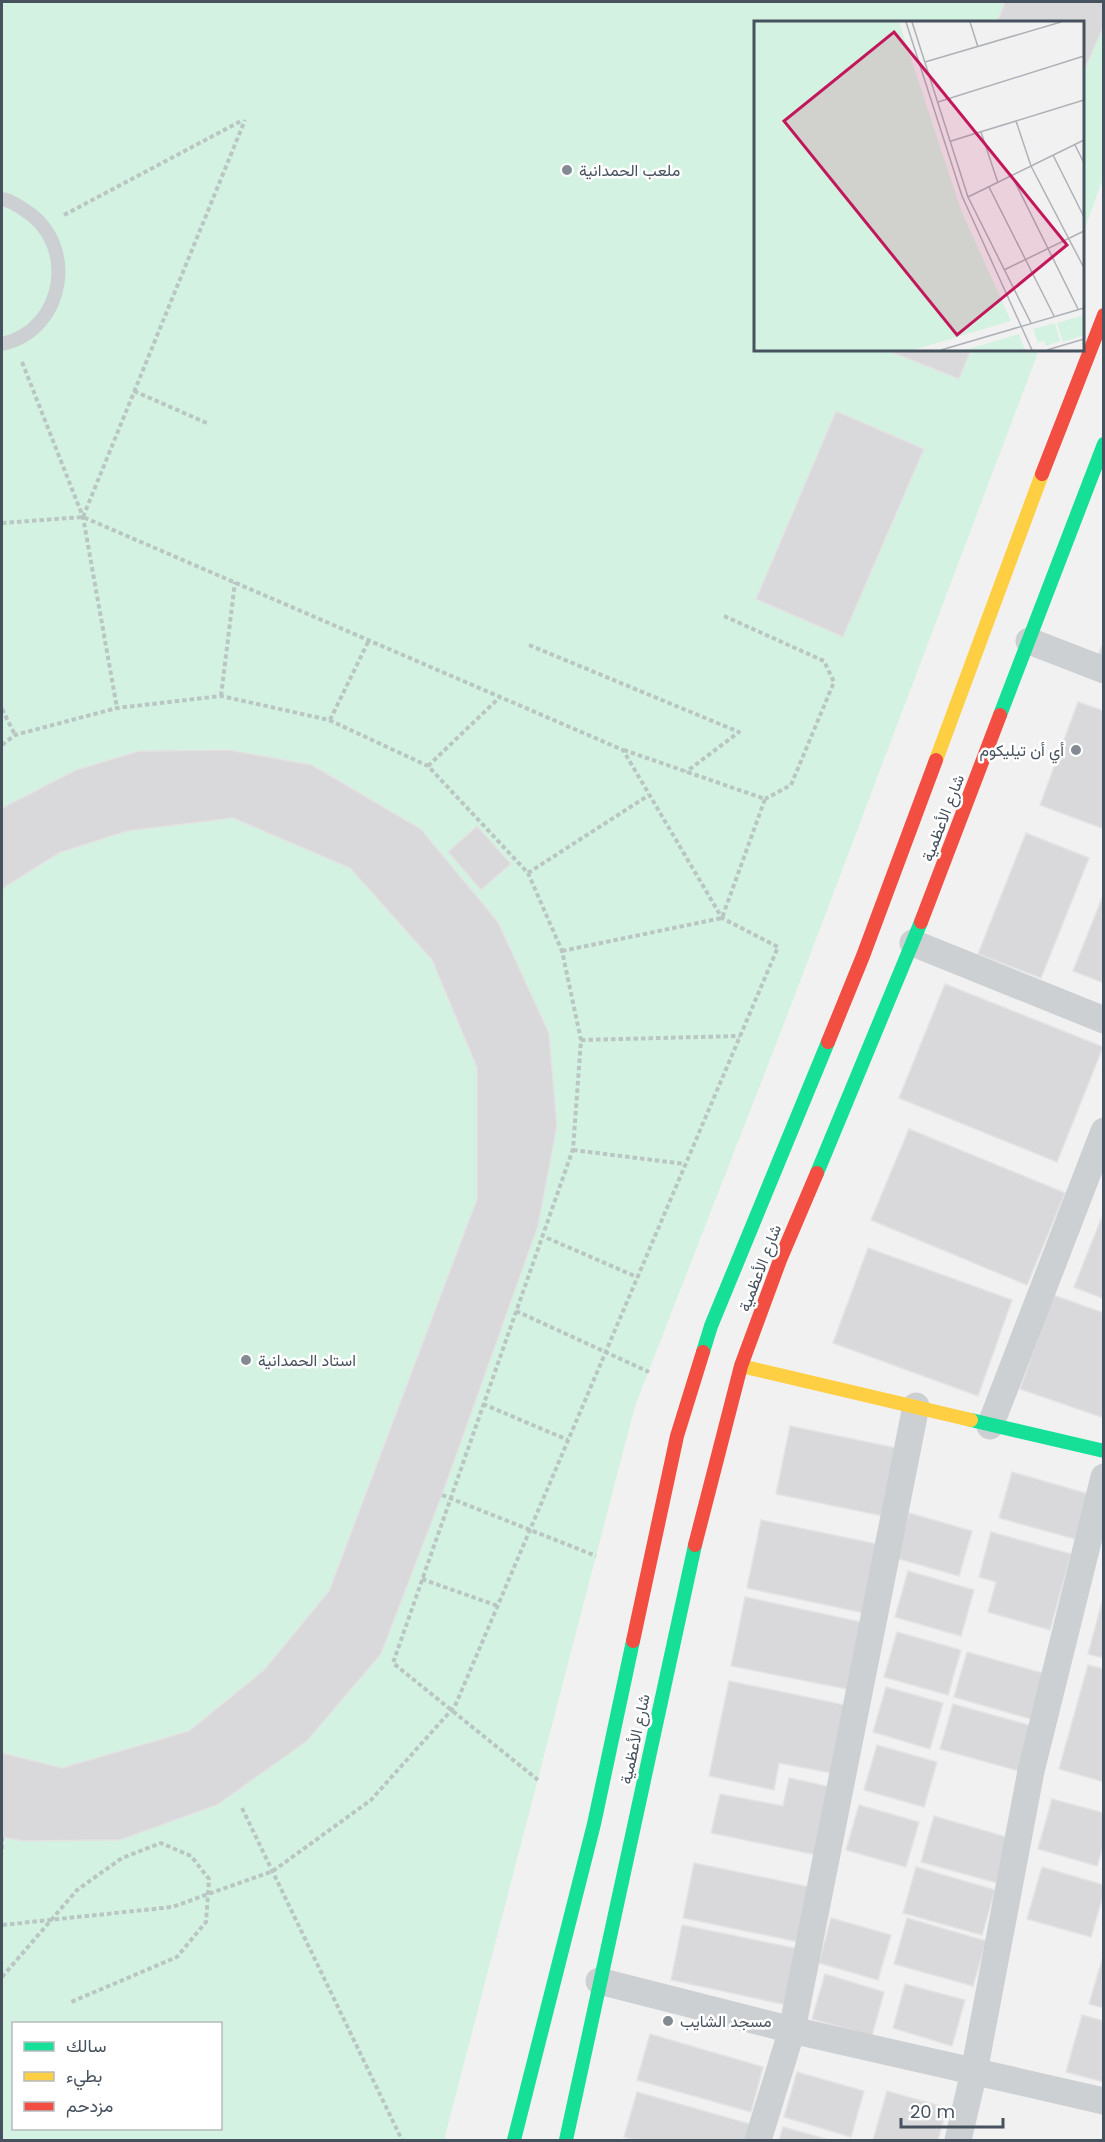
<svg xmlns="http://www.w3.org/2000/svg" width="1105" height="2142" viewBox="0 0 1105 2142" font-family="Poppins,Vazirmatn,sans-serif">
	<style>
		.green { fill: #d4f2e1; fill-rule: evenodd }
		.building { fill: #d9d9db; stroke: #e3e3e4; stroke-width: 1.5 }
		.lines { fill: none; stroke-linecap: round; stroke-linejoin: round }
		.path { stroke: #b9c6c3; stroke-width: 4; stroke-dasharray: 4.5 3; stroke-linecap: butt }
		.lane { stroke: #cdd0d2; stroke-width: 14 }
		.street { stroke: #cdd0d2; stroke-width: 27 }
		.fast { stroke: #16e098; stroke-width: 14 }
		.slow { stroke: #ffcf43; stroke-width: 14 }
		.jam { stroke: #f24e42; stroke-width: 14 }
		.poi-dot { fill: #838a92; stroke: #fff; stroke-width: 2 }
		.labels { text-anchor: middle; dominant-baseline: central; stroke-width: 5; stroke-linejoin: round; paint-order: stroke }
		.poi-label { font-size: 16px; fill: #47525f; stroke: #fff; text-anchor: start }
		.street-label { font-size: 16px; fill: #47525f; stroke: #fff }
		.inset-road { fill: none; stroke: #aeb1b7; stroke-width: 1.5 }
		.view { fill: #c2185b; fill-opacity: 0.15; stroke: #c2185b; stroke-width: 3 }
		.inset-edge { fill: none; stroke: #47525f; stroke-width: 3 }
	</style>
	<rect width="100%" height="100%" fill="#f2f1f1"/>
	<path class="green" d="M2 2H1103V178L1083 234 1082 22H756V350H1039L782 1029 635 1406 444 2140H2ZM14 2024H220V2128H14Z"/>
	<path class="building" d="M1005 2H1104V25L1082 76V22H997Z
		M886 350H971L959 379Z
		M836 411 924 449 843 637 756 599Z
		M1104 641V661L1097 658Z
		M1078 702 1104 711V829L1040 805Z
		M229 750 312 765 421 829 498 922 549 1033 557 1126 538 1226 442 1495 381 1654 307 1741 217 1805 120 1840 23 1841 2 1837V1753L62 1768 189 1731 264 1670 329 1591 477 1199V1068L432 960 350 868 233 818 127 831 59 853 2 889V808L76 770 139 751Z
		M477 826 511 864 481 890 448 852Z
		M1026 833 1089 858 1041 978 978 954Z
		M1104 893V983L1073 971Z
		M945 984 1103 1047 1057 1162 899 1098Z
		M909 1129 1065 1193 1027 1285 871 1220Z
		M1104 1212V1299L1074 1287Z
		M868 1248 1012 1300 978 1396 833 1343Z
		M1053 1295 1104 1313V1418L1020 1389Z
		M790 1426 906 1450 893 1518 776 1494Z
		M1012 1472 1092 1495 1079 1540 999 1518Z
		M909 1513 972 1531 959 1576 896 1558Z
		M761 1520 877 1544 864 1613 747 1588Z
		M991 1532 1071 1554 1050 1630 988 1612 996 1582 979 1577Z
		M908 1571 974 1590 961 1636 895 1617Z
		M745 1597 861 1622 847 1689 731 1666Z
		M1102 1602 1104 1603V1658L1088 1654Z
		M897 1632 961 1650 948 1695 884 1677Z
		M967 1652 1046 1674 1034 1720 954 1697Z
		M1088 1665 1104 1669V1782L1059 1769Z
		M729 1681 845 1705 832 1773 779 1763 774 1790 709 1776Z
		M886 1687 943 1703 930 1749 873 1732Z
		M953 1704 1032 1726 1019 1771 940 1749Z
		M877 1745 937 1762 924 1807 864 1790Z
		M789 1778 831 1787 817 1855 711 1833 720 1794 783 1806Z
		M1052 1799 1104 1813V1844L1097 1866 1038 1849Z
		M859 1805 919 1822 906 1867 846 1850Z
		M934 1816 1013 1839 1001 1884 921 1862Z
		M694 1863 810 1887 799 1942 683 1918Z
		M916 1867 995 1890 982 1935 903 1913Z
		M1042 1867 1104 1885V1892L1091 1937 1027 1919Z
		M831 1918 891 1935 878 1980 819 1963Z
		M907 1918 986 1941 973 1986 894 1964Z
		M682 1925 799 1949 787 2005 671 1980Z
		M1104 1953V2008L1089 2004Z
		M825 1974 884 1992 872 2036 812 2019Z
		M905 1984 965 2000 952 2046 893 2028Z
		M1082 2015 1104 2021V2082L1066 2072Z
		M650 2034 763 2067 751 2112 637 2080Z
		M797 2072 864 2091 851 2137 784 2117Z
		M887 2091 947 2108 938 2140H873Z
		M637 2092 750 2124 746 2140H636L624 2137Z
		M783 2127 830 2140H779Z"/>
	<g class="lines">
		<path class="path" d="M64 215 243 120
			M22 362 83 517 117 708
			M134 391 209 424
			M83 517 245 120
			M2 523 83 517 623 750 722 918 778 947 455 1706 371 1800 273 1871 172 1907 2 1925
			M724 616 824 661 834 682 791 785 765 799
			M529 645 739 732 686 772
			M221 696 235 582
			M2 709 15 735
			M330 720 369 640
			M2 745 15 735 117 708 221 696 329 720 428 766 528 873 562 951 581 1040 573 1149 393 1663 538 1780
			M428 766 500 697
			M528 873 649 795
			M562 951 722 918 765 799 624 750
			M581 1040 740 1036
			M573 1150 685 1164
			M547 1238 637 1277
			M516 1311 649 1372
			M483 1404 568 1440
			M442 1495 596 1556
			M422 1579 498 1606
			M242 1808 402 2140
			M2 1849V1837
			M2 1977 77 1890 122 1858 161 1843 191 1856 209 1879 206 1922 177 1957 71 2002"/>
		<path class="lane" d="M2 199C10 200 15 204 23 209 79 242 66 330 2 344"/>
		<path class="street" d="M1029 641 1104 670
			M913 943 1104 1020
			M990 1426 1104 1131
			M599 1981 792 2030 1104 2101
			M758 2140 792 2030 916 1406
			M958 2140 974 2072 1031 1771 1104 1477"/>
		<path class="fast" d="M1000 715 1104 444
			M817 1173 921 922
			M703 1352 711 1326 828 1042
			M971 1420 1104 1451
			M514 2140 594 1824 633 1641
			M566 2140 695 1545"/>
		<path class="slow" d="M936 760 1042 474
			M741 1366 971 1420"/>
		<path class="jam" d="M1042 474 1104 315
			M921 922 1000 715
			M828 1042 863 956 936 760
			M695 1545 741 1366 780 1260 817 1173
			M633 1641 677 1436 703 1352"/>
	</g>
	<g class="poi-dot">
		<circle cx="567" cy="170" r="6"/>
		<circle cx="1076" cy="750" r="6"/>
		<circle cx="246" cy="1360" r="6"/>
		<circle cx="668" cy="2021" r="6"/>
	</g>
	<g class="labels">
		<g class="poi-label">
			<text x="579" y="170">ملعب الحمدانية</text>
			<text x="1064" y="750" text-anchor="end">أي أن تيليكوم</text>
			<text x="258" y="1360">استاد الحمدانية</text>
			<text x="680" y="2021">مسجد الشايب</text>
		</g>
		<g class="street-label">
			<text transform="translate(943 818) rotate(-69)">شارع الأعظمية</text>
			<text transform="translate(760 1268) rotate(-69)">شارع الأعظمية</text>
			<text transform="translate(635 1739) rotate(-78)">شارع الأعظمية</text>
		</g>
	</g>
	<g transform="translate(754 21)">
		<rect width="330" height="330" fill="#f2f1f1"/>
		<path d="M0 1H145L207 189 257 300 159 329H0ZM330 294V314L309 321 303 302ZM301 302 306 320 292 325 290 320 284 322 279 308ZM265 313 271 329H211Z" fill="#d4f2e1"/>
		<path class="inset-road" d="M152 1 208 175 278 329M158 1 214 176 277 302M216 1 224 26M171 41 307 1M184 81 330 35M262 100 277 145 330 247M227 111 244 162M197 120 330 79M321 124 330 142M299 134 330 196M258 155 324 288M235 166 300 295M214 176 330 119M250 249 330 210M187 329 330 287M293 329 330 318"/>
		<path class="view" d="M140 11 313 224 203 314 30 100Z"/>
		<rect width="330" height="330" class="inset-edge"/>
	</g>
	<rect width="1105" height="2142" fill="none" stroke="#47525f" stroke-width="6"/>
	<rect x="12" y="2022" width="210" height="108" fill="#ffffff" stroke="#b5babf" stroke-width="1.5"/>
	<rect x="24" y="2042" width="30" height="9" fill="#16e098" stroke="#b5babf" stroke-width="1.5"/>
	<text x="66" y="2052" font-size="18" fill="#47525f">سالك</text>
	<rect x="24" y="2072" width="30" height="9" fill="#ffcf43" stroke="#b5babf" stroke-width="1.5"/>
	<text x="66" y="2082" font-size="18" fill="#47525f">بطيء</text>
	<rect x="24" y="2102" width="30" height="9" fill="#f24e42" stroke="#b5babf" stroke-width="1.5"/>
	<text x="66" y="2112" font-size="18" fill="#47525f">مزدحم</text>
	<path d="M901 2118v9h102v-9" fill="none" stroke="#47525f" stroke-width="3"/>
	<text x="910" y="2118" font-size="18" fill="#47525f" stroke="#ffffff" stroke-width="4.5" paint-order="stroke">20 m</text>
</svg>
